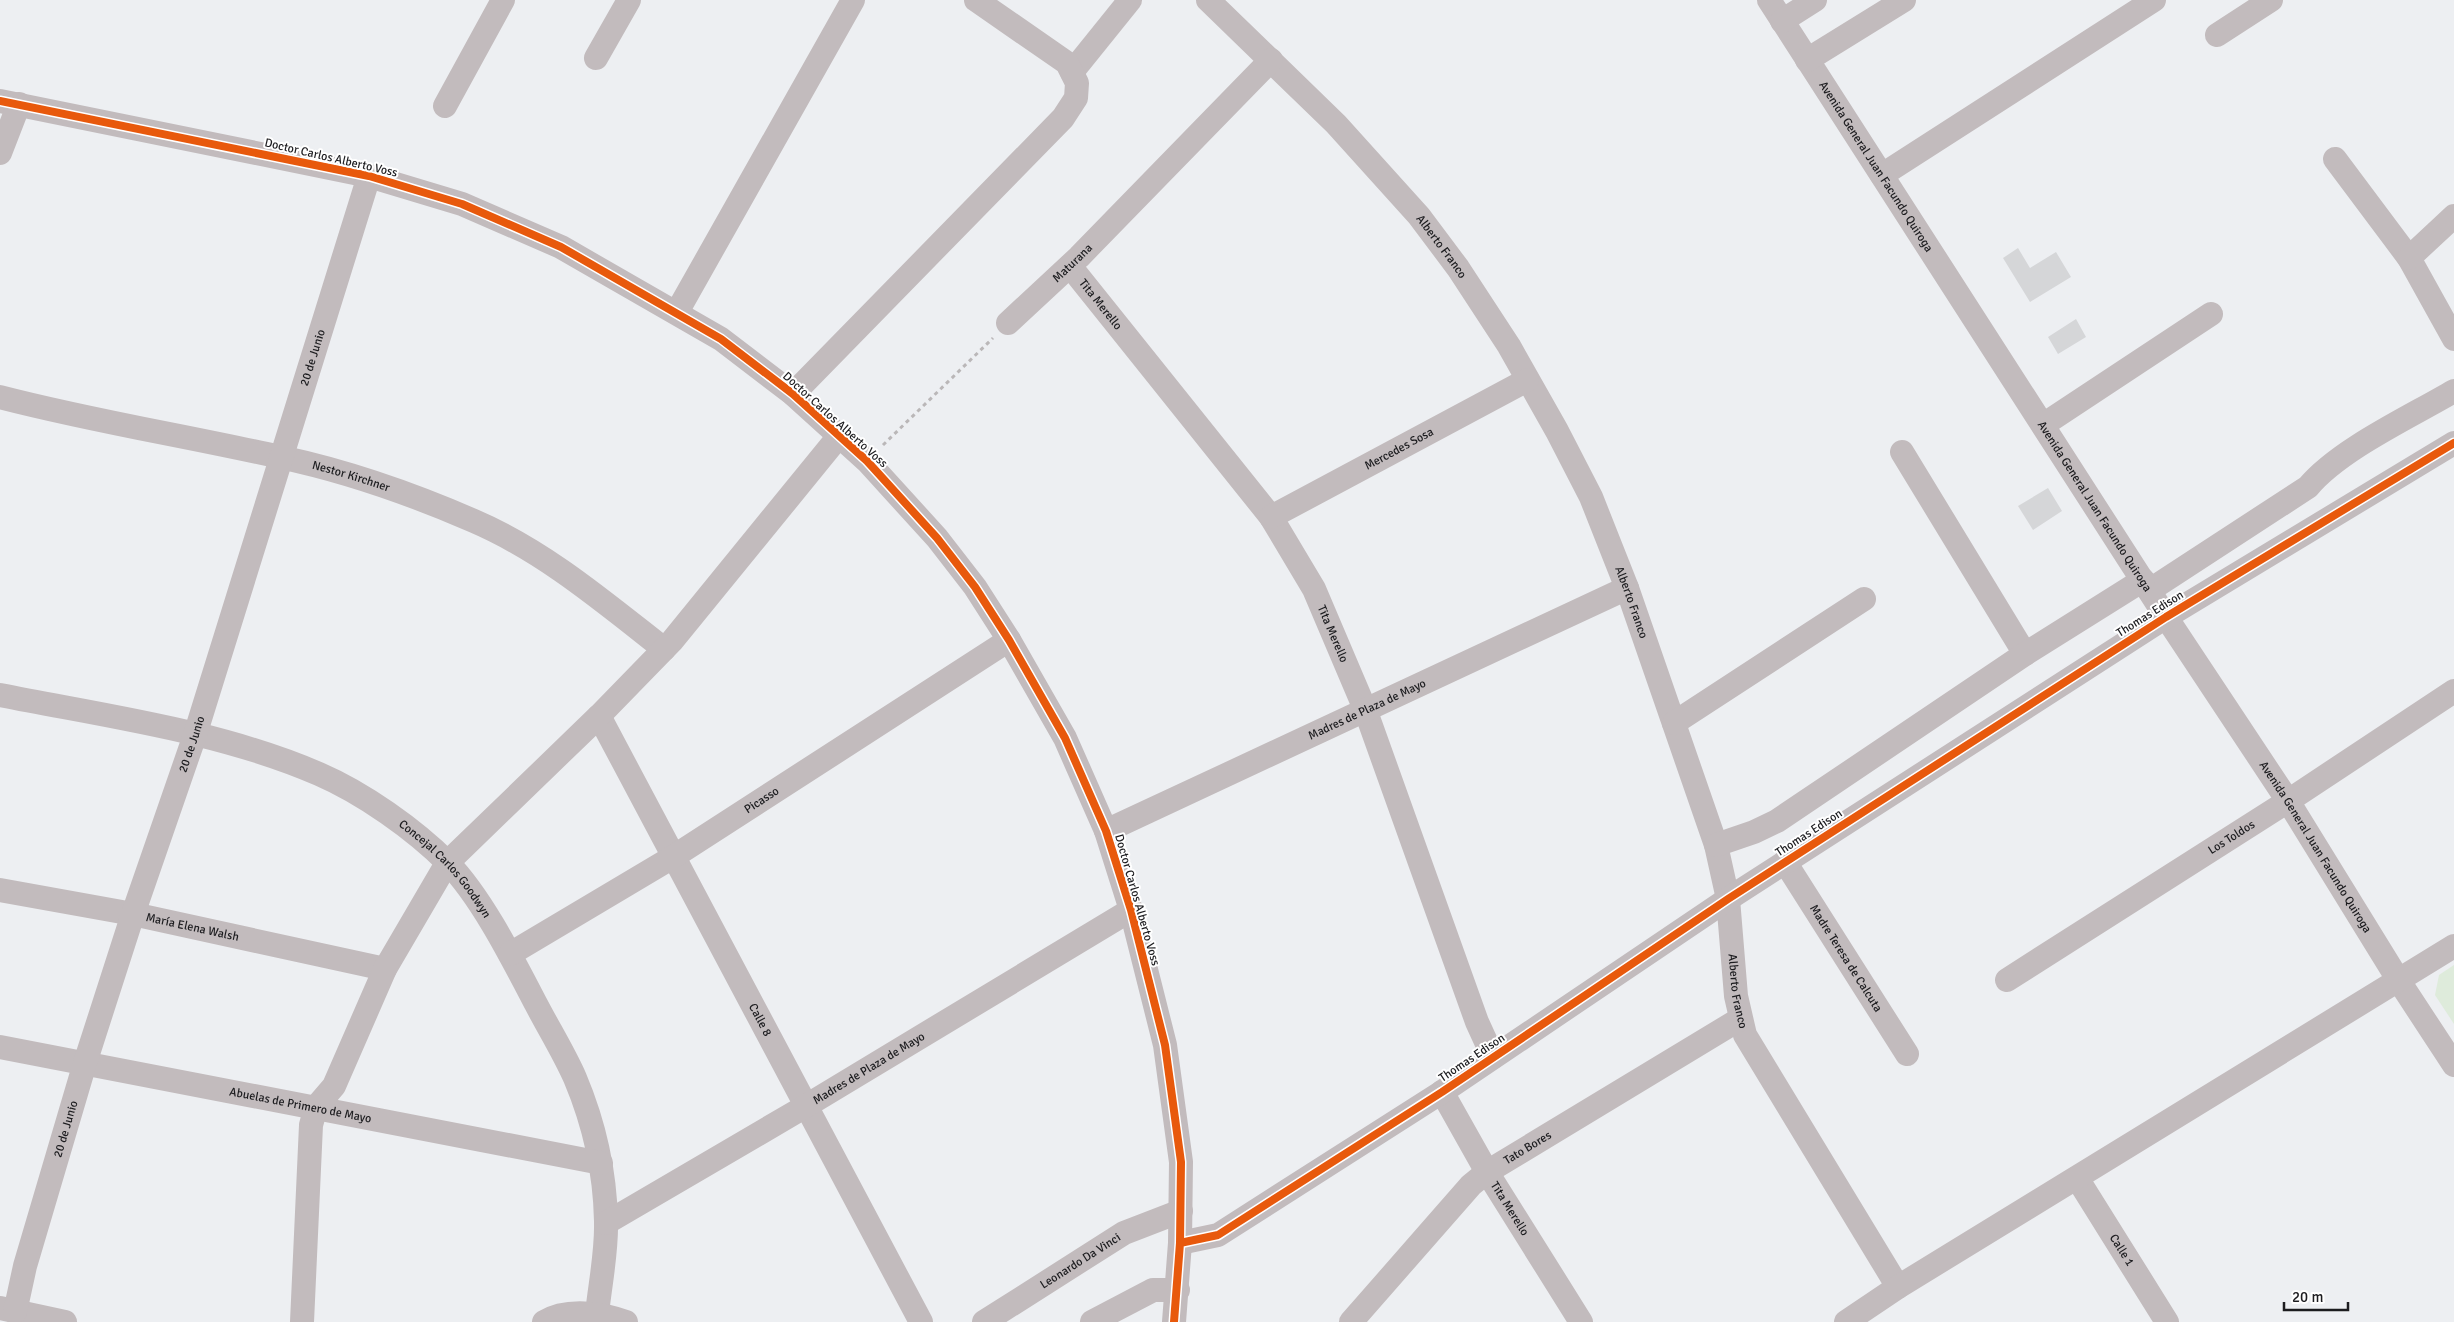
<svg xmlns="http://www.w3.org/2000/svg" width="2454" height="1322" viewBox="0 0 2454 1322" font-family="Signika,sans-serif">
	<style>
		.green { fill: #deebdb }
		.building { fill: #d5d6d8 }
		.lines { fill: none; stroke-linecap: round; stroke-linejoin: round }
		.path { stroke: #bab7b8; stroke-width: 3; stroke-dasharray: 4 4; stroke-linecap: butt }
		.minor { stroke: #c2bbbd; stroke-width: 24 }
		.cycleway-casing { stroke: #fff; stroke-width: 11 }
		.cycleway { stroke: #e8590c; stroke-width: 8 }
		.labels { text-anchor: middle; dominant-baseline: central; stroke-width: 4; stroke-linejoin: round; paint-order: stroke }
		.street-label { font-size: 12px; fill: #1c1c1f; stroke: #fff }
	</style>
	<rect width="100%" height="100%" fill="#edeff2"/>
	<path class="green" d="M2454 965V1024L2435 995 2439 975Z"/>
	<path class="building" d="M2018 248 2030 268 2056 252 2071 277 2030 302 2003 258Z
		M2076 319 2086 337 2058 354 2048 337Z
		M2048 488 2062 511 2033 530 2018 506Z"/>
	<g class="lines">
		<path class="path" d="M883 445 993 338"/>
		<g class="minor">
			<path id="s1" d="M1208 0 1336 124 1419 216 1458 268 1509 346 1557 431 1591 497 1627 588 1716 845 1728 899 1736 996 1745 1035 1898 1287"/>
			<path id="s2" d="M1769 0 2166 617 2288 801 2399 981 2454 1065"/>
			<path d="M1782 21 1815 0"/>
			<path d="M2217 35 2271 0"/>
			<path d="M596 58 629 0"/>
			<path d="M1807 60 1904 0"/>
			<path d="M1072 72 1130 0"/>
			<path d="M0 101 369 176 462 204 561 247 721 339 793 394 867 461 937 538 975 587 1009 640 1065 738 1106 831 1131 910 1165 1045 1181 1162 1180 1243 1174 1322"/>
			<path d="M445 106 503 0"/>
			<path d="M0 153 19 104"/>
			<path d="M2335 159 2409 258 2454 339"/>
			<path d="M1882 175 2154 0"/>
			<path d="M2409 258 2454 216"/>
			<path id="s3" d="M1070 266 1271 517 1314 589 1365 709 1477 1022 1493 1057"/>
			<path d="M677 312 853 0"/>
			<path id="s4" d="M1008 323 1079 257 1271 60"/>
			<path d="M793 394 1063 118 1076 98 1077 83 1067 63 976 0"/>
			<path id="s5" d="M0 397C92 421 187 436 280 457 346 471 412 494 474 521 544 551 604 602 664 649"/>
			<path d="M2043 425 2211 314"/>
			<path d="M1902 452 2025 654"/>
			<path id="s6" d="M1271 517 1527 380"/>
			<path d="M2150 590 2308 487C2340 449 2410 417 2454 391"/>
			<path id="s7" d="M0 695C105 716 220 731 319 774 363 793 414 829 448 863 482 898 513 960 536 1004 549 1029 564 1053 575 1078 594 1123 605 1173 606 1221 607 1252 600 1284 597 1314"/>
			<path id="s8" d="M599 716 921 1322"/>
			<path d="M1674 723 1864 599"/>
			<path id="s9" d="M1106 831 1627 588"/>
			<path d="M1716 845 1754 832 1777 821 2025 654 2143 580"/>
			<path id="s10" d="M1785 862 1907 1054"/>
			<path id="s11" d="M0 890 133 914 385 969"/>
			<path id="s12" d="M510 954 673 857 1009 640"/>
			<path id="s13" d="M2007 980 2288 801 2454 691"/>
			<path id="s14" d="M0 1047 601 1163"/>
			<path id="s15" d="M1442 1092 1487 1172 1581 1322"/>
			<path id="s16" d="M2077 1178 2167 1322"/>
			<path id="s17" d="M606 1223 806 1106 1131 910"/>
			<path d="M1180 1243 1218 1235 1442 1092 1728 899 2166 617 2454 443"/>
			<path d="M0 1308 65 1322"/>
			<path id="s18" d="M15 1312 25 1266 85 1063 133 914 195 735 369 176"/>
			<path d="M302 1322 311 1125 316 1107 334 1086 385 969 447 863 599 716 672 641 839 436"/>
			<path d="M544 1322C567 1308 602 1313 626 1322"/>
			<path id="s19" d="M984 1322 1124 1233 1181 1211"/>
			<path d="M1092 1322 1153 1290H1178"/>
			<path id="s20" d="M1351 1322 1471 1185 1487 1172 1740 1019"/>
			<path d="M1846 1322 1898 1287 2454 946"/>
		</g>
		<g class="cycleway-casing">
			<path id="cycleway" d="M0 101 369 176 462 204 561 247 721 339 793 394 867 461 937 538 975 587 1009 640 1065 738 1106 831 1131 910 1165 1045 1181 1162 1180 1243 1174 1322
				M1180 1243 1218 1235 1442 1092 1728 899 2166 617 2454 443"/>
		</g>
		<use href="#cycleway" class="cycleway"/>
	</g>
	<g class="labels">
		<g class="street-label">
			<text transform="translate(331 158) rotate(13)">Doctor Carlos Alberto Voss</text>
			<text stroke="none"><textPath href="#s2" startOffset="198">Avenida General Juan Facundo Quiroga</textPath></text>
			<text stroke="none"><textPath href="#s1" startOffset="340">Alberto Franco</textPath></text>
			<text stroke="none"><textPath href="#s4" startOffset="88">Maturana</textPath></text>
			<text stroke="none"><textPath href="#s3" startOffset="49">Tita Merello</textPath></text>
			<text stroke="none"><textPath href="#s18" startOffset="1000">20 de Junio</textPath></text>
			<text transform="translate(835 420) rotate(42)">Doctor Carlos Alberto Voss</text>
			<text stroke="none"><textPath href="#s6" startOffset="145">Mercedes Sosa</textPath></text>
			<text stroke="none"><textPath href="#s5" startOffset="360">Nestor Kirchner</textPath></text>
			<text stroke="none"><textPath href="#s2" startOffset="602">Avenida General Juan Facundo Quiroga</textPath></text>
			<text stroke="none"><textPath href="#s1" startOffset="745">Alberto Franco</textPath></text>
			<text transform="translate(2150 614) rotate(-32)">Thomas Edison</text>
			<text stroke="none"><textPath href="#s3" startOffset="454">Tita Merello</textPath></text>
			<text stroke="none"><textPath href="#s9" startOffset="288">Madres de Plaza de Mayo</textPath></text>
			<text stroke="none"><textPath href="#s18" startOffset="595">20 de Junio</textPath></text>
			<text stroke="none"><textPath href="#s12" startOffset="295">Picasso</textPath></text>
			<text transform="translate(1809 833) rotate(-33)">Thomas Edison</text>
			<text stroke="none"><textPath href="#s13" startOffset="266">Los Toldos</textPath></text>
			<text stroke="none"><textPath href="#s2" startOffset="1008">Avenida General Juan Facundo Quiroga</textPath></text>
			<text stroke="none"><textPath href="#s7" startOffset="489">Concejal Carlos Goodwyn</textPath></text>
			<text transform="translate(1137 900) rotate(74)">Doctor Carlos Alberto Voss</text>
			<text stroke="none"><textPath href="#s11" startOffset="196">María Elena Walsh</textPath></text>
			<text stroke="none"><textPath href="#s10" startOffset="114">Madre Teresa de Calcuta</textPath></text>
			<text stroke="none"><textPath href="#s1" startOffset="1150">Alberto Franco</textPath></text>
			<text stroke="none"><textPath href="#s8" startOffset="344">Calle 8</textPath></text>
			<text transform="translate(1472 1058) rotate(-34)">Thomas Edison</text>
			<text stroke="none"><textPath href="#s17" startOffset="305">Madres de Plaza de Mayo</textPath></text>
			<text stroke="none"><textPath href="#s14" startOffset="306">Abuelas de Primero de Mayo</textPath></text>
			<text stroke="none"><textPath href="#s18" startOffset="190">20 de Junio</textPath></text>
			<text stroke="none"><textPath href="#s20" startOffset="250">Tato Bores</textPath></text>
			<text stroke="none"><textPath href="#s15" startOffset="135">Tita Merello</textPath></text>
			<text stroke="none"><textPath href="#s16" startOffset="85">Calle 1</textPath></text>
			<text stroke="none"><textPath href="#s19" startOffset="114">Leonardo Da Vinci</textPath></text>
		</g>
	</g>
	<path d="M2284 1302v8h64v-8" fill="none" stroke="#1c1c1f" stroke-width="2.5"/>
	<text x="2292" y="1302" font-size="15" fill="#1c1c1f" stroke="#ffffff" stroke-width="4" paint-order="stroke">20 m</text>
</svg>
